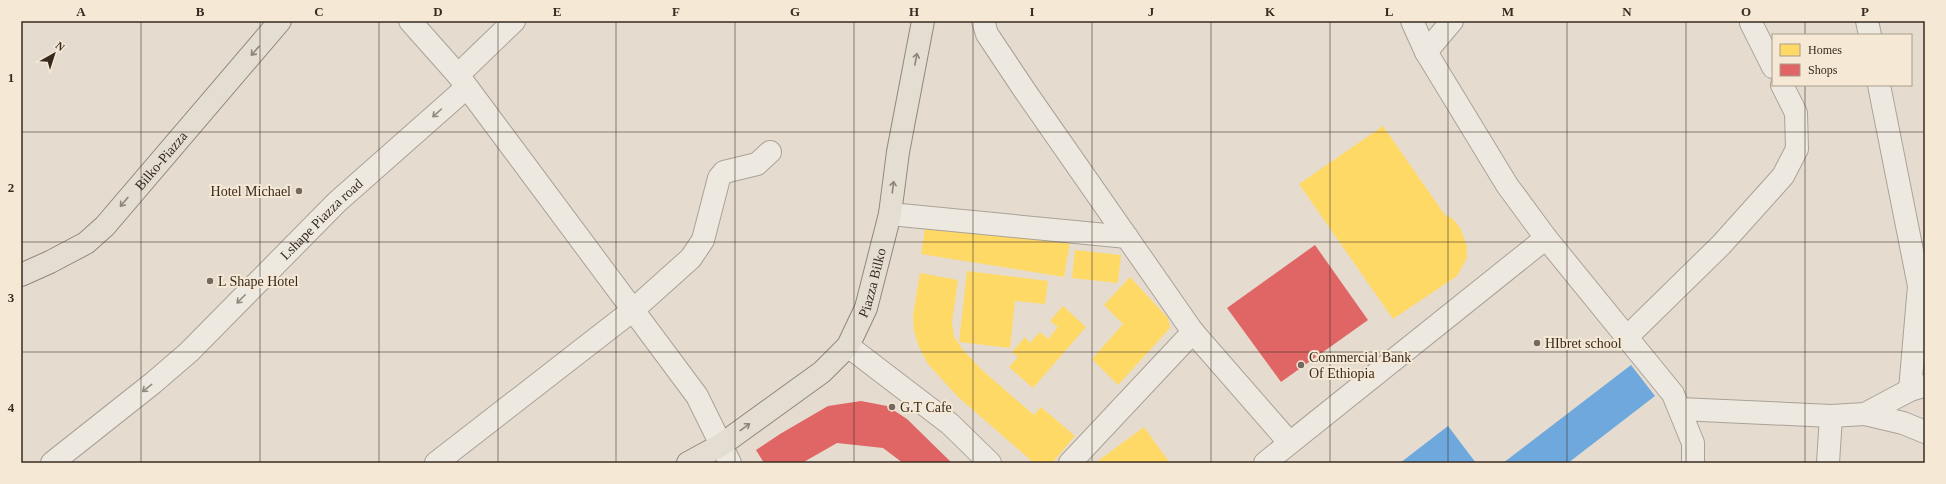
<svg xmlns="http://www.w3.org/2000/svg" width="1946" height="484" viewBox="0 0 1946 484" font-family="'Times New Roman',serif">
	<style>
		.homes { fill: #ffd966 }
		.shops { fill: #e06666 }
		.schools { fill: #6fa8dc }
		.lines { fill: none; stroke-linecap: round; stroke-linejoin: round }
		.minor-casing { stroke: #aaa298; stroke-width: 24 }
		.major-casing { stroke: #90877f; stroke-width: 24 }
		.minor { stroke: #ede8e0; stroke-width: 22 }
		.major { stroke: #e4ddd2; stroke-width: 22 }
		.oneway { stroke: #8e8478 }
		.oneway2 { stroke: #938980 }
		.grid { fill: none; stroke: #392a1f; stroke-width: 1; stroke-opacity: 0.55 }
		.poi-dot { fill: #75685d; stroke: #f5e9d5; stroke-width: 1.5 }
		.labels { text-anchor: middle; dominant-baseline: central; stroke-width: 4; stroke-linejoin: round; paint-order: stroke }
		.street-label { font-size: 14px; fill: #392a1f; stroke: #f5e9d5 }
		.poi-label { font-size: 14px; fill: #392a1f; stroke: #f5e9d5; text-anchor: start }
		.neatline { fill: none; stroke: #392a1f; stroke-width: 1.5 }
		.grid-label { font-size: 13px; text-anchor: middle; font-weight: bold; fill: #392a1f }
	</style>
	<rect width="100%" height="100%" fill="#e5dccf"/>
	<path class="homes" d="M1383 126 1445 215 1453 219 1460 228 1467 246V258L1457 276 1393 319 1299 184Z
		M926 221 1070 243 1064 277 921 254Z
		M1075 250 1121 255 1118 283 1072 278Z
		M967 271 1048 281 1045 304 1015 301 1010 348 959 342Z
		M920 273 958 280 952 322 954 337 963 350 982 370 1034 415 1041 407 1075 436 1052 463H1034L958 397 928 364 919 347 914 331 913 315Z
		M1130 277 1168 318 1170 328 1118 385 1092 359 1123 324 1104 305Z
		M1063 306 1086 327 1033 388 1009 367 1018 357 1012 352 1025 337 1030 343 1040 332 1048 339 1058 327 1050 321Z
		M1144 427 1170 463H1095L1106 455Z"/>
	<path class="shops" d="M1315 245 1368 320 1281 382 1227 308Z
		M861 401 887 406 907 419 952 463H903L883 448 837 443 802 463H764L756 450 780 434 828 406Z"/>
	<path class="schools" d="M1631 365 1655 396 1568 463H1503Z
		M1448 426 1476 463H1400Z"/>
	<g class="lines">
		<g class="minor-casing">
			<g id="minor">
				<path d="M410 21 458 75 697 396 730 463"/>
				<path d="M983 21 987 34 1025 91 1193 332 1289 442"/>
				<path d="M1412 21 1426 52 1507 185 1546 238 1673 394 1693 443V463"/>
				<path d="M1867 21 1870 35"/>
				<path d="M1751 23 1773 67"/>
				<path d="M1426 52 1452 21"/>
				<path d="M458 75 514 21"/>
				<path d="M1879 85 1919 286 1910 390"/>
				<path d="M890 214 1127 237"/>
				<path d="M1626 338 1721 245 1783 176 1797 149 1796 113 1782 85"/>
				<path d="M848 346 950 424 990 463"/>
				<path d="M1680 409 1831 416 1865 414 1910 390 1924 386"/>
				<path d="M1865 414 1903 423 1925 432"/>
				<path id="s1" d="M52 463 153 383 189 352 337 202 466 88"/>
				<path d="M436 463 633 310 691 258 703 240 719 178 724 172 757 164 770 152"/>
				<path d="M1070 463 1193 332"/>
				<path d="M1265 463 1546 238"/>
				<path d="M1828 463 1831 416"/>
			</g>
		</g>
		<g class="major-casing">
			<g id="major">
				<path id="s2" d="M21 275 50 262 86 243 105 226 280 21"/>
				<path id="s3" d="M688 463 721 445 822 372 848 346 866 308 890 214 898 152 923 21"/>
			</g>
		</g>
		<use href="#minor" class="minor"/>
		<use href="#major" class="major"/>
	</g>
	<defs><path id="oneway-shaft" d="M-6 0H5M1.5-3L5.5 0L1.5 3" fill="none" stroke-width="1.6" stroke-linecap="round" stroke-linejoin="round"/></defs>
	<g class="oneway">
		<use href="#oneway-shaft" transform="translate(255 51) rotate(131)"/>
		<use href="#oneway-shaft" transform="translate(916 59) rotate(-79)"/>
		<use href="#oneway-shaft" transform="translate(893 187) rotate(-83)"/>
		<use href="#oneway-shaft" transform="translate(124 202) rotate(130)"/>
		<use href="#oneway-shaft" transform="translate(745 427) rotate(-36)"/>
	</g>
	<g class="oneway2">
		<use href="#oneway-shaft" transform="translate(437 113) rotate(138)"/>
		<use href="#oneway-shaft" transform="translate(241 299) rotate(135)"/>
		<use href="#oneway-shaft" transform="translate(147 388) rotate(142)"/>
	</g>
	<path class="grid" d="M141 21V463M260 21V463M379 21V463M498 21V463M616 21V463M735 21V463M854 21V463M973 21V463M1092 21V463M1211 21V463M1330 21V463M1448 21V463M1567 21V463M1686 21V463M1805 21V35M1805 85V463M21 132H1925M21 242H1925M21 352H1925"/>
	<g class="poi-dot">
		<circle cx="299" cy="191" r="4"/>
		<circle cx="210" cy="281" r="4"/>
		<circle cx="1537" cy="343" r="4"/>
		<circle cx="1301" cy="365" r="4"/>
		<circle cx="892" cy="407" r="4"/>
	</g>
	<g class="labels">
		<g class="street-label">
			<text stroke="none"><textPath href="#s2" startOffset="184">Bilko-Piazza</textPath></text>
			<text stroke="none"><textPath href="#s1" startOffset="364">Lshape Piazza road</textPath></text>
			<text stroke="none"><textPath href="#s3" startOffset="267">Piazza Bilko</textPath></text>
		</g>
		<g class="poi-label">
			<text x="291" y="191" text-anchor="end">Hotel Michael</text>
			<text x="218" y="281">L Shape Hotel</text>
			<text x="1545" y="343">HIbret school</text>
			<text x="1309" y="357">Commercial Bank<tspan x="1309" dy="16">Of Ethiopia</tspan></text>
			<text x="900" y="407">G.T Cafe</text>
		</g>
	</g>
	<rect width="1946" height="484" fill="none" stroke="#f5e9d5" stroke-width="44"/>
	<rect x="1772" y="34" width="140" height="52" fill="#f5e9d5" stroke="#aa9d8c"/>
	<rect x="1780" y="44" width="20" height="12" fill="#ffd966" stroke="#aa9d8c"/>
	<text x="1808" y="54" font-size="12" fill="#392a1f">Homes</text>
	<rect x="1780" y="64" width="20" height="12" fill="#e06666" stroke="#aa9d8c"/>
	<text x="1808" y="74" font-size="12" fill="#392a1f">Shops</text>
	<g transform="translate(54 54) rotate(39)" stroke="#f5e9d5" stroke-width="3" paint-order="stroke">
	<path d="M0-3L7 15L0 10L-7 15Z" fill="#392a1f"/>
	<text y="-6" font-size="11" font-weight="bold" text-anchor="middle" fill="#392a1f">N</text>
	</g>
	<rect x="22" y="22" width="1902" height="440" class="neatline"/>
	<g class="grid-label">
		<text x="81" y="16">A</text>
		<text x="200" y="16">B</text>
		<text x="319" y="16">C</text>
		<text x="438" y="16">D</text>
		<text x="557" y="16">E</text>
		<text x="676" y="16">F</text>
		<text x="795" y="16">G</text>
		<text x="914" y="16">H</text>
		<text x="1032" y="16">I</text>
		<text x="1151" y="16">J</text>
		<text x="1270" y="16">K</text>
		<text x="1389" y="16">L</text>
		<text x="1508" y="16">M</text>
		<text x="1627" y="16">N</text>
		<text x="1746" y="16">O</text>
		<text x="1865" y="16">P</text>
		<text x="11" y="82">1</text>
		<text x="11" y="192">2</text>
		<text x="11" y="302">3</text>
		<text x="11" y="412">4</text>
	</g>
</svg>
